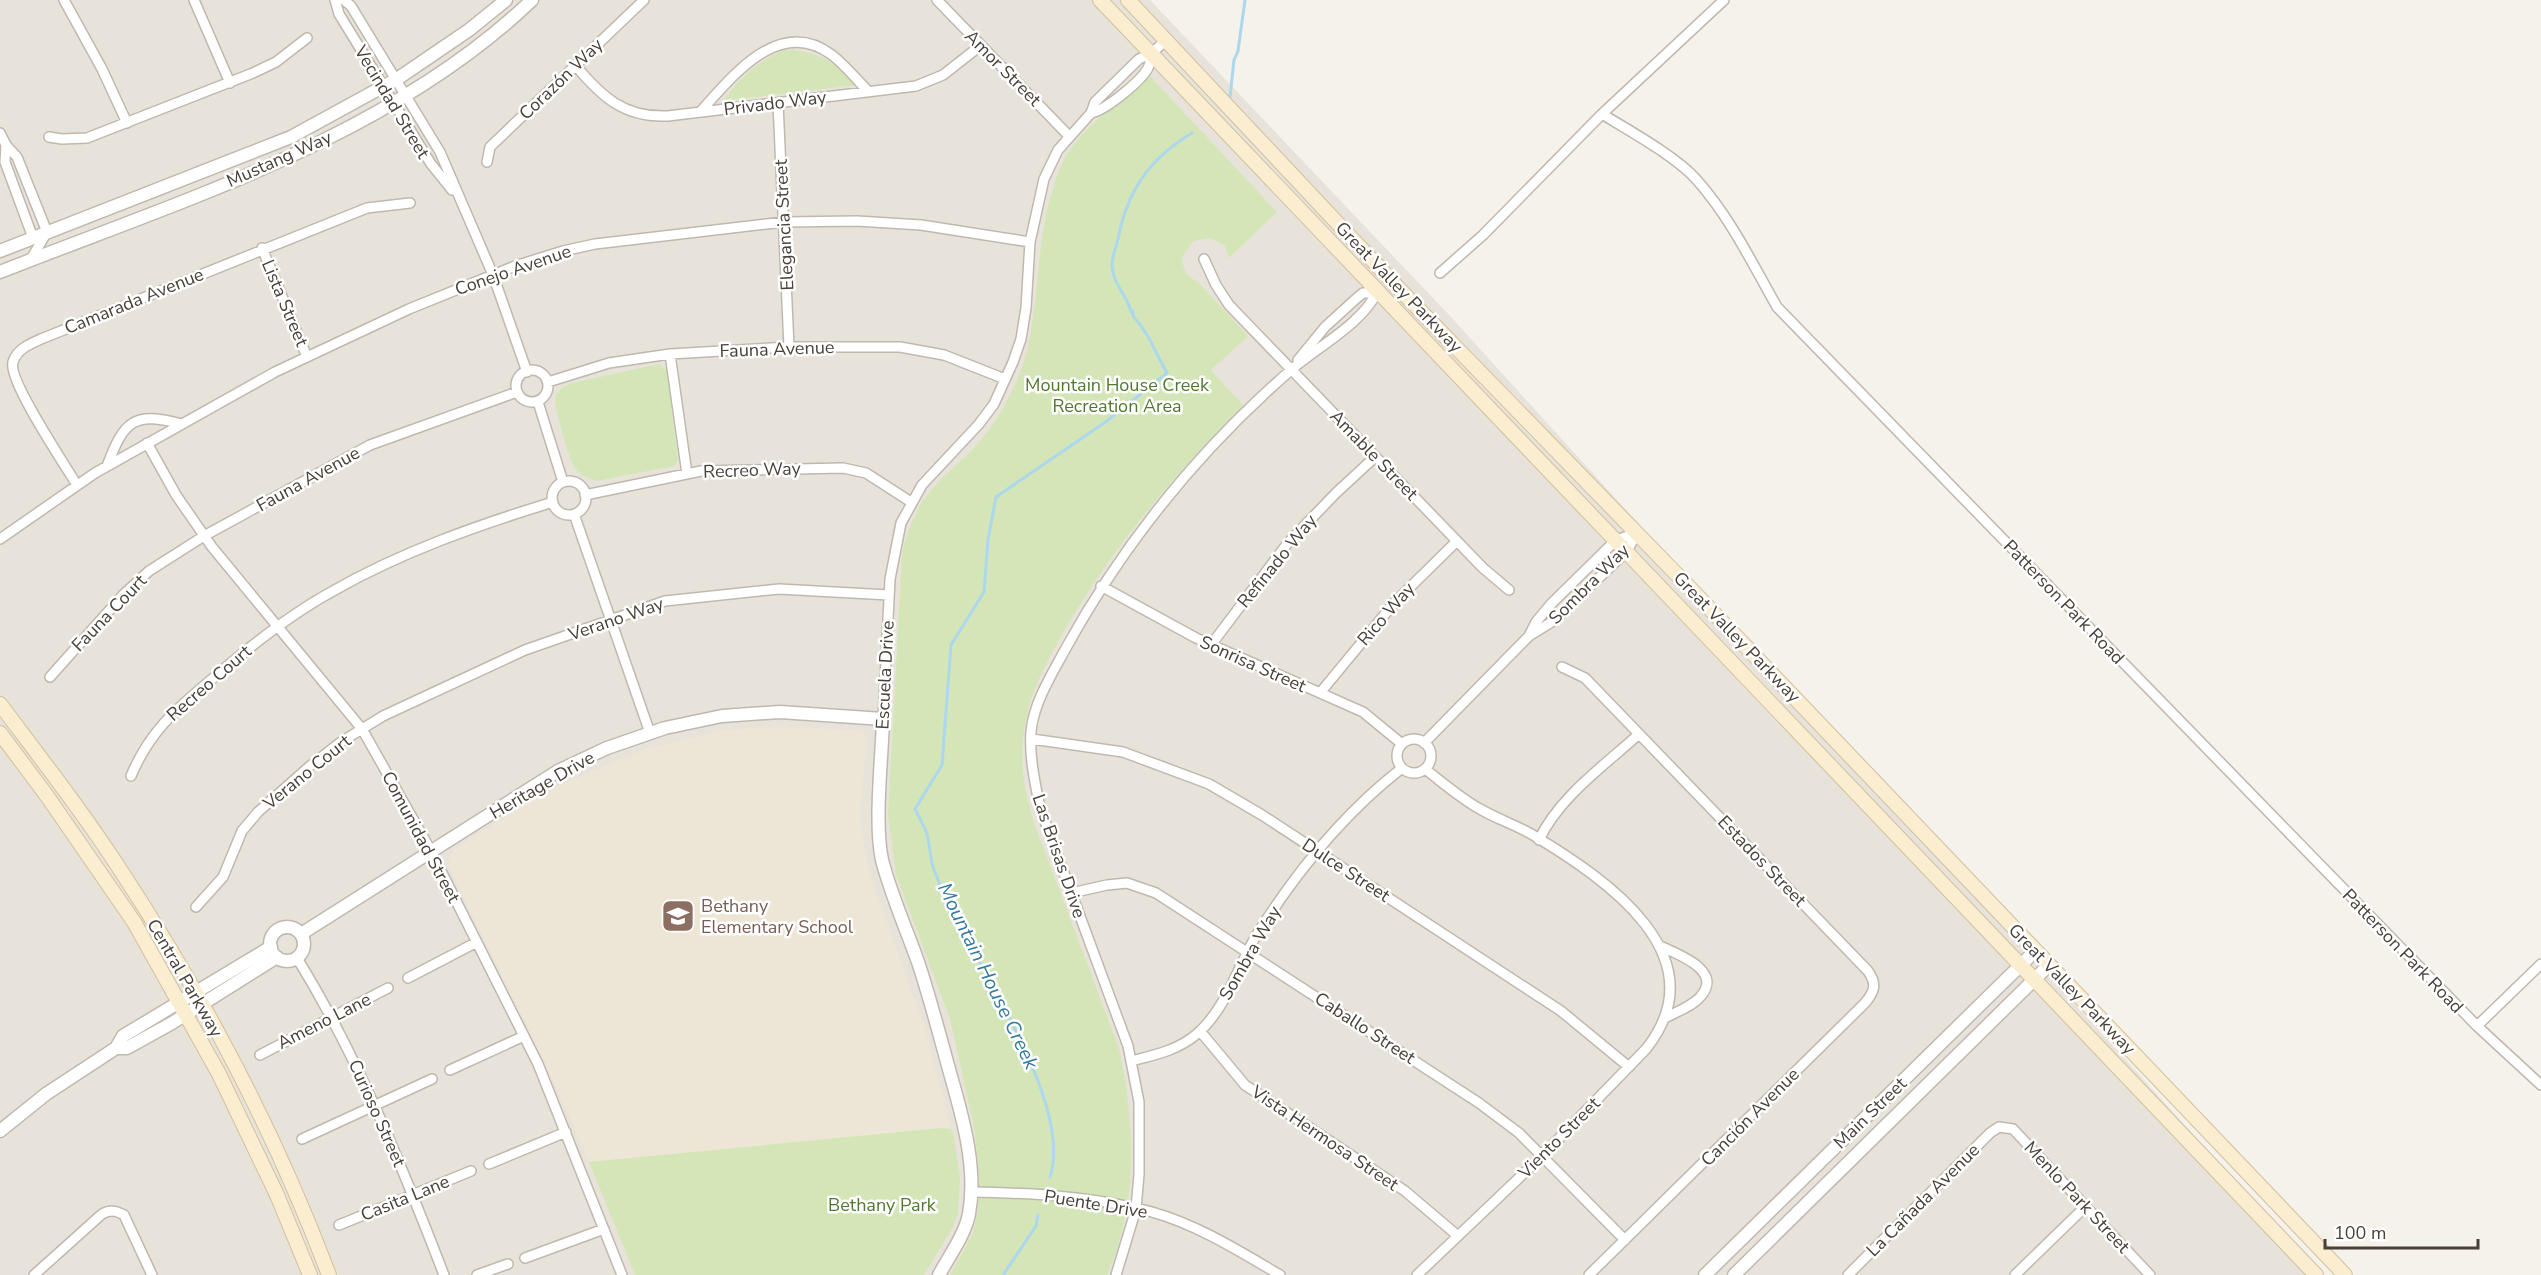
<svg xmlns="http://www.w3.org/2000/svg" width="2541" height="1275" viewBox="0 0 2541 1275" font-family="'Nunito Sans',sans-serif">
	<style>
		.residential { fill: #e8e3da }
		.education { fill: #ede5d6 }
		.green { fill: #d4e6b7 }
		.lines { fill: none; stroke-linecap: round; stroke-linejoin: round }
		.stream { stroke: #acd7ed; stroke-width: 3 }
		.minor-casing { stroke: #c0b8ae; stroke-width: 12 }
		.tertiary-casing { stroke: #c0b8ae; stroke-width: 15 }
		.secondary-casing { stroke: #d1c09e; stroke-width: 16 }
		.minor { stroke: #fff; stroke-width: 9 }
		.tertiary { stroke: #fff; stroke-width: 12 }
		.secondary { stroke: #fbedcf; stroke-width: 14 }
		.labels { text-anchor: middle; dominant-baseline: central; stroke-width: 5; stroke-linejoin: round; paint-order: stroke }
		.street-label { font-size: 18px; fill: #494139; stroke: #fff }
		.park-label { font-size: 18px; fill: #50782f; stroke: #fff }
		.education-label { font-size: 18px; fill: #785e54; stroke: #fff; text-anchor: start }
		.water-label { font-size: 20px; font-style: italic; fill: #347a9f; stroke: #fff }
	</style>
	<rect width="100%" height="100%" fill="#f5f1eb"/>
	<path class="residential" d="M0 0H1150L1450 316 2321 1275H0Z"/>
	<path class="education" d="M778 727 856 730 862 731 867 739 860 814 865 853 874 887 925 1028 951 1129 589 1162 548 1069 448 865 450 855 453 850 543 793 642 750 724 730Z"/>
	<path class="green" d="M785 49C823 53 830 60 857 85L723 101C744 74 753 65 785 49Z
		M1149 75 1277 212 1229 258 1225 246 1211 238 1193 241 1184 254 1182 261 1186 274 1200 284 1248 336 1211 370 1243 405C1176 473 1115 544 1067 626 1048 660 1029 692 1024 731 1019 764 1025 794 1035 825L1119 1048C1135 1123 1139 1203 1107 1275H950L973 1233 978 1210 979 1172 974 1127 950 1019 896 875 888 815 902 555C906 536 912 520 921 504 934 483 954 468 971 451 987 435 1000 415 1010 395 1044 332 1031 259 1052 192 1056 178 1061 162 1070 150 1090 121 1123 99 1149 75Z
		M659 364 667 372 678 461 674 466 597 481C589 479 582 476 576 470 570 463 554 407 555 398 557 390 565 386 572 383Z
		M942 1128 951 1129 954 1137 960 1179 958 1213 953 1227 924 1275H635L589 1162Z"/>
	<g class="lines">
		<path class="stream" d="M1230 97 1234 60 1238 51 1245 0
			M1050 1177C1073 1109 985 978 955 916 948 901 940 885 934 870 930 859 930 846 927 834 924 826 919 817 915 809L942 765 951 645 984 592 988 540 996 497 1107 421 1167 373C1156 354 1149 333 1133 316V311L1131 312C1127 295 1113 284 1112 266 1112 257 1116 247 1118 239 1127 191 1150 158 1192 133
			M1003 1275 1036 1226 1038 1215"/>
		<g class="minor-casing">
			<path id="minor" d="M64 0 102 69 127 123
				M194 0 230 83
				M335 0 339 14 431 164 452 190
				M344 0 351 6 440 152 493 275 527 372
				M937 0 1069 136
				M575 65C602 97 624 118 668 116L916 86 943 75 980 46
				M778 103 789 347
				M700 112C732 77 779 15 832 55 845 65 857 80 868 91
				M1091 113C1106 110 1141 81 1148 68 1150 64 1151 58 1152 53
				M1602 114C1630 131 1675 156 1696 179 1730 217 1752 263 1777 307L2477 1026 2541 1085
				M0 133 6 145 17 157 47 232 31 259
				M49 137 62 139 87 138 253 73 276 62 307 38
				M6 145 5 162 33 238
				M487 162 490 147 644 0
				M262 248 307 357
				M1204 259 1216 285 1229 305 1483 568 1509 590
				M1440 273 1483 235 1602 114 1724 0
				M670 354 687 474
				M1298 360 1325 327 1358 297 1363 293 1377 292
				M516 386a16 16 0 1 1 32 0a16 16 0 1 1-32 0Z
				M548 382 609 363 670 354 789 347H900L944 355 1005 379
				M538 402 563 482
				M147 443 176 495 212 547 362 729 431 851 538 1064 622 1275
				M107 466C124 421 133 411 182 424
				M552 498a17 17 0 1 1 34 0a17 17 0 1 1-34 0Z
				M77 485C65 465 7 379 13 362 17 349 30 344 41 339L367 208 410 203
				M585 495 701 471 843 468 866 473 911 502
				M574 514 650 733
				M0 539 95 473 275 372 409 309 515 266 563 251 595 244 784 222 857 221 921 225 1030 242
				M1101 586 1196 638 1363 712 1402 744
				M1529 636 1536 622 1551 604 1616 540 1637 533
				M1211 645 1287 544 1336 493 1375 457
				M1562 667 1585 678 1868 971C1877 984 1875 991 1865 1003L1589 1275
				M50 677 123 595 149 571 204 536 370 445 517 392
				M1320 693 1395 602 1457 541
				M883 719 890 579 901 523 922 485 979 424 994 404 1013 362 1021 339 1026 308 1030 242 1044 179 1058 150 1091 113 1095 102 1139 59 1152 53 1166 40
				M1032 739 1123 752 1209 784 1262 815 1561 1011 1629 1067
				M1397 756a17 17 0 1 1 34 0a17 17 0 1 1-34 0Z
				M1424 743 1529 636 1555 620 1627 551 1637 533
				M131 776C151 728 179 707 218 674 254 643 291 614 333 591 401 552 478 525 553 502
				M1539 840C1559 797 1605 765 1639 734
				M1071 893 1107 885 1127 883 1156 893 1479 1103 1519 1133 1625 1240
				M196 907 223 877 242 831 258 812 310 766 341 742 383 716 525 650 665 601 779 589 889 595
				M1660 946C1677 954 1723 970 1701 996 1693 1006 1676 1012 1665 1018
				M297 958C358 1057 402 1166 444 1275
				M408 978 477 942
				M2477 1026 2541 964
				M1200 1031 1245 1085 1405 1191 1458 1236
				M260 1055 388 988
				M1131 1061C1155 1055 1179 1050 1198 1033 1227 1007 1237 968 1256 936 1296 872 1343 814 1402 768
				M450 1070 524 1036
				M302 1139 432 1079
				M489 1164 566 1132
				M970 1192C1030 1193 1094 1196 1152 1212 1198 1225 1239 1251 1280 1275
				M339 1225 471 1171
				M525 1258 604 1229
				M34 1275 102 1214C110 1210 115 1210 124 1215L152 1275
				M477 1275 508 1264
				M1116 1275 1136 1209 1139 1174V1102L1128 1046 1040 808C1035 783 1029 756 1031 731 1034 702 1052 674 1066 648 1124 543 1200 449 1291 370 1317 347 1362 324 1377 292
				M1417 1275 1542 1156 1646 1049C1720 956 1606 879 1533 835 1516 825 1497 819 1480 809 1460 798 1442 782 1425 769
				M1848 1275 1990 1133 1999 1127 2013 1129 2150 1275
				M2015 1275 2085 1207"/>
		</g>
		<g class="tertiary-casing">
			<path id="tertiary" d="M0 251 291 137 397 79 469 30 506 0
				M0 272C182 200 388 138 532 0
				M270 944a17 17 0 1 1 34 0a17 17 0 1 1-34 0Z
				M301 934 558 771 607 748 665 728 722 716 780 712 883 719C882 758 874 823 882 860 891 895 906 928 918 962 931 1001 941 1041 952 1080 964 1122 977 1170 969 1214 965 1235 949 1256 939 1275
				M116 1048H127L172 1023 277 957
				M0 1131 46 1094 116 1048 123 1036 271 947
				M1705 1275 2035 951
				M1734 1275 2049 965"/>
		</g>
		<g class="secondary-casing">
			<path id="secondary" d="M1100 0 2316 1275
				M1128 0 1405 295 1690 588 2345 1275
				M0 704C42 760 85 815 123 874 205 999 276 1135 329 1275
				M0 733 47 796 134 922 219 1074 277 1195 310 1275"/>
		</g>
		<use href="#minor" class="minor"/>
		<use href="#tertiary" class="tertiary"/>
		<use href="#secondary" class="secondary"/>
	</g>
	<defs>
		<g id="school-square" transform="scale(1.725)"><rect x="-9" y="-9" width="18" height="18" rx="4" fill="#8d6e63" stroke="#fff"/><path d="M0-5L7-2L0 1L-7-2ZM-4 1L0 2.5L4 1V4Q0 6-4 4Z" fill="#fff"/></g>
	</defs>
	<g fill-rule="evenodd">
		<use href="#school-square" x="678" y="916"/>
	</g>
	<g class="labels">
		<g class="street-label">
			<text transform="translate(1003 68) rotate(45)">Amor Street</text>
			<text transform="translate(561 79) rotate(-44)">Corazón Way</text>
			<text transform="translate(392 102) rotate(59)">Vecindad Street</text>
			<text transform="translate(775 103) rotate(-7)">Privado Way</text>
			<text transform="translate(279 159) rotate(-24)">Mustang Way</text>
			<text transform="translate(784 225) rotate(-93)">Elegancia Street</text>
			<text transform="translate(513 270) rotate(-19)">Conejo Avenue</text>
			<text transform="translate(1399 287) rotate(46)">Great Valley Parkway</text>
			<text transform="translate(134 301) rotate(-22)">Camarada Avenue</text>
			<text transform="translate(285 303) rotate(67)">Lista Street</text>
			<text transform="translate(777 349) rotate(-2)">Fauna Avenue</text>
			<text transform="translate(1374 455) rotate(46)">Amable Street</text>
			<text transform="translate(752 470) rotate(-2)">Recreo Way</text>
			<text transform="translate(308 479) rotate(-29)">Fauna Avenue</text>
			<text transform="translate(1277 561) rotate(-51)">Refinado Way</text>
			<text transform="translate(1589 584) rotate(-45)">Sombra Way</text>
			<text transform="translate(2064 602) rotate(46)">Patterson Park Road</text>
			<text transform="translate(109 613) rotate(-46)">Fauna Court</text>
			<text transform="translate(1386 614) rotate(-49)">Rico Way</text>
			<text transform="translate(616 619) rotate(-19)">Verano Way</text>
			<text transform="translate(1737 637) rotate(46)">Great Valley Parkway</text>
			<text transform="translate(1253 664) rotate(24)">Sonrisa Street</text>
			<text transform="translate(885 675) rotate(-87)">Escuela Drive</text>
			<text transform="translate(209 683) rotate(-41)">Recreo Court</text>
			<text transform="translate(307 772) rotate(-39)">Verano Court</text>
			<text transform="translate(542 785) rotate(-30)">Heritage Drive</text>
			<text transform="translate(421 837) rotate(62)">Comunidad Street</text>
			<text transform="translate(1059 856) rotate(71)">Las Brisas Drive</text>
			<text transform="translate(1762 861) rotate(46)">Estados Street</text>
			<text transform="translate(1346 870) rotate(33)">Dulce Street</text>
			<text transform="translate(2403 951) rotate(46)">Patterson Park Road</text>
			<text transform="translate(1250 953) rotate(-60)">Sombra Way</text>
			<text transform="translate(185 978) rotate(60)">Central Parkway</text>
			<text transform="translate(2072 989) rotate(46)">Great Valley Parkway</text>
			<text transform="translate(324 1021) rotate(-27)">Ameno Lane</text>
			<text transform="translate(1365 1028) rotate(33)">Caballo Street</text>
			<text transform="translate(377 1113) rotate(66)">Curioso Street</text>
			<text transform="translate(1870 1113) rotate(-44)">Main Street</text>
			<text transform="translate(1750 1117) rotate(-45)">Canción Avenue</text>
			<text transform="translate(1325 1138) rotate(34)">Vista Hermosa Street</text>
			<text transform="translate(1559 1138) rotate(-45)">Viento Street</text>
			<text transform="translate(2077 1197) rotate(47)">Menlo Park Street</text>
			<text transform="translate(405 1198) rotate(-22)">Casita Lane</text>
			<text transform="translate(1923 1200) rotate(-45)">La Cañada Avenue</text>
			<text transform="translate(1096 1204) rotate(9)">Puente Drive</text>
		</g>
		<g class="park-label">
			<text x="1117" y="385">Mountain House Creek<tspan x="1117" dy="21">Recreation Area</tspan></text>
			<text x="882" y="1205">Bethany Park</text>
		</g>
		<g class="education-label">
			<text x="701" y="906">Bethany<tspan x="701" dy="21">Elementary School</tspan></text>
		</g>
		<g class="water-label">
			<text transform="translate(988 976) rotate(64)">Mountain House Creek</text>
		</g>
	</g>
	<path d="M2325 1239v9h153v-9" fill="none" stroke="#494139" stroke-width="3"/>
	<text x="2334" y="1239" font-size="18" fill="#494139" stroke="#ffffff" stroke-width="4.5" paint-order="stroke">100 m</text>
</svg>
